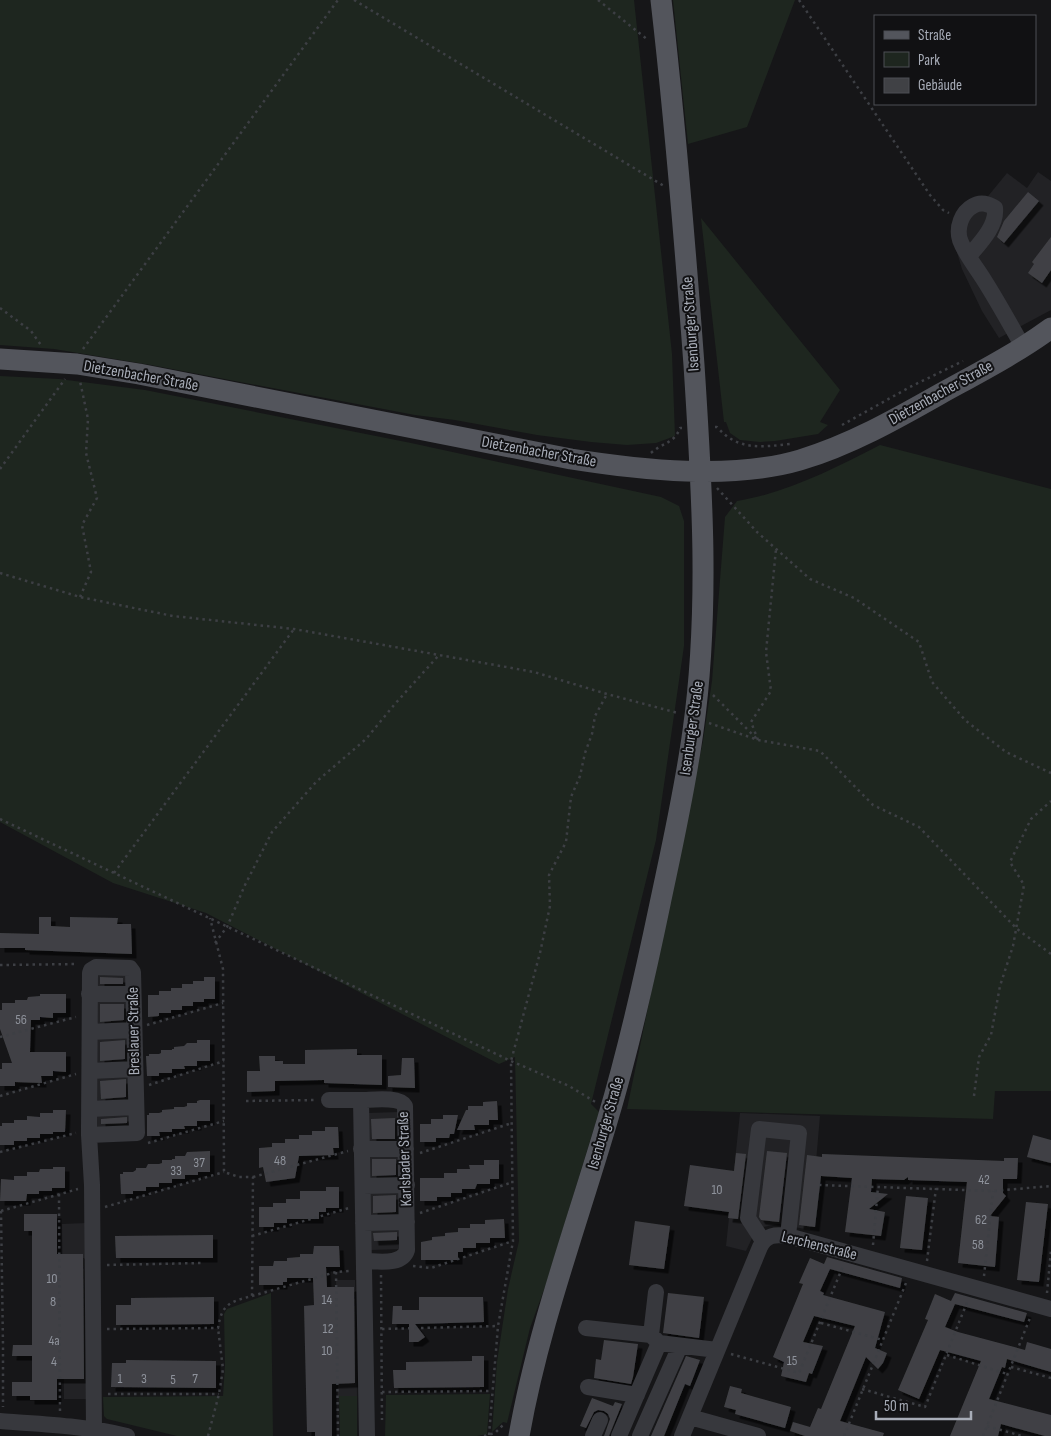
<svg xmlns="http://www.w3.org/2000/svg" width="1051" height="1436" viewBox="0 0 1051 1436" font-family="'Sofia Sans Condensed',sans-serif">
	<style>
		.built { fill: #222225 }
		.green { fill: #1e261f }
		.building { fill: #404145; filter: url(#shadow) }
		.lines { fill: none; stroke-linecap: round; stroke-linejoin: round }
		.path { stroke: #3d3f44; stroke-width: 2.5; stroke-dasharray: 2.5 4; stroke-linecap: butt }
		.minor { stroke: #37383d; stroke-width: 16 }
		.major { stroke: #53555c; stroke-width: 21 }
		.labels { text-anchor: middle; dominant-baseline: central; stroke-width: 4; stroke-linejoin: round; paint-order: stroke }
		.number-label { font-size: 14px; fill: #8e929b }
		.street-label { font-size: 16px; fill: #a8adb8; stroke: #111113 }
	</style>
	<defs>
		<filter id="shadow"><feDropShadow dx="4.5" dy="4.5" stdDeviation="0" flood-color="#0009"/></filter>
	</defs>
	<rect width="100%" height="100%" fill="#161618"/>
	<path class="built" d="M1038 172 1051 181V310L999 338 982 311 962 269 953 239 1007 173 1027 188Z
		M95 971H128L130 1130H97Z
		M399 1112 402 1249 371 1250 368 1113Z
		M740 1113 820 1116 810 1230 779 1224 763 1227 753 1236 746 1251 726 1246Z
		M87 1223 88 1399H64L62 1224Z
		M336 1280H355L357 1396H338Z"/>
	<path class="green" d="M0 0H634L672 354 675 436 656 443 627 445 591 442 537 435 455 420 415 415 151 365 54 349 0 345Z
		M673 0H795L747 127 688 144Z
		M701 218 840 390 820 422 828 425 818 434 775 441 760 442 740 440 730 433 726 422H724Z
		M0 376 59 379 145 390 411 443 661 497 679 506 684 521V646L656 840 591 1104 599 1112 546 1284 530 1328 507 1423 503 1422 492 1432 497 1362 508 1289 519 1241 515 1057 499 1064 206 913 113 883 0 822Z
		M880 445 1051 489V1091H995L993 1119 627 1109 703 741 712 681 725 517 737 501C787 493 835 468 880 445Z
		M271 1293 273 1436H177L107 1419 104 1416 103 1397 223 1396 225 1365 224 1314 227 1309Z
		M490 1394 487 1434 477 1436H385L386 1395Z
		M339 1396H357V1436H340Z"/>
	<path class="building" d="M1028 192 1039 201 1004 243 997 237 1004 221Z
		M1051 237V270L1042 283 1028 273 1034 264 1032 262Z
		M39 917H51V926L70 927V917L118 918 117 924H131L132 954 25 950V948H0V933L39 934Z
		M100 977 123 978V984H100Z
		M204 977H215V999H204V1002H193V1006H182V1010H171V1013H159V1016L148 1017V995H159V991H171V988H182V984H193V981H204Z
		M40 994H66V1013H53V1018L40 1017V1020H31L30 1052H66V1072L53 1071V1076H41L42 1083 15 1082V1086H0V1069H2V1063H12L0 1029V1010H2V1003H15V1000H27L28 997 40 996Z
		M100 1004H124V1020L100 1022Z
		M125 1040V1059L100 1061V1042Z
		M197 1040H210V1061H197V1066H184L185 1069H172V1073H159V1076H147L146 1056H149V1054H159L161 1053V1050H172V1049H174V1047L184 1046 187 1043H197Z
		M357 1049V1055H382V1085L324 1083V1080L275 1081V1091L247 1092V1071H260L259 1056H275V1061H283V1064H305V1050Z
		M402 1058H414L415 1088 388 1087V1076L401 1075Z
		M126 1079V1097L101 1099 100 1081Z
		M200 1100H210V1121H197V1126H184L185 1129H172V1132H159L160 1136H147V1115H149V1113H159L162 1112V1110L174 1109V1107H184L187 1106V1103H197V1101Z
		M497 1101 498 1120H489V1125H474L475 1130H457L466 1110H468V1106H483V1102Z
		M53 1110H66L65 1132H53V1134H40V1138H27V1141H14V1145H0V1126H2V1123H14V1120H27V1116L40 1117V1113H53Z
		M443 1115H458L454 1134H450L449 1138H436V1142H420V1124H431V1119H443Z
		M127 1117V1123L101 1124V1119Z
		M395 1118V1139H372L371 1119Z
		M325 1127H338L339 1148H333L334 1155 299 1156 295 1178 266 1182 263 1167 259 1168V1148L272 1147V1143H285V1139H299V1135H312V1131H325Z
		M1033 1135 1051 1140V1163L1027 1157Z
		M210 1151V1172H198V1175H185V1179H172V1183H159V1187H146V1191H133V1194H121L120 1174H123V1172H133L136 1170V1168H146L148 1164H159L162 1163V1160H172V1159H175V1156H185L187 1152Z
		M767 1151 787 1153 779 1222 761 1220 759 1217Z
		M736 1153 746 1154 738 1219 728 1218 729 1212 684 1206 690 1165 734 1171Z
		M822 1154 1004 1161V1158H1018L1017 1179H1003V1193L1006 1196 990 1216 999 1217 995 1267 958 1263 967 1182 908 1180V1177L904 1180 872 1179 871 1192 888 1194 869 1209 885 1212 881 1236 845 1232 852 1178 821 1176 815 1227 799 1225 807 1155 822 1157Z
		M372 1159H396V1175L372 1176Z
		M484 1160H499V1179H490V1184H477L475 1189H462V1193H451V1197H437V1201H420V1178H444V1173H457V1169H470L469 1165H484Z
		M53 1167H65V1188H52V1191H39V1194H27L26 1201H0L1 1179 14 1180V1176H27V1172H39L40 1169H53Z
		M326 1187H339V1208H326V1212H319V1219H287V1223H274V1227H259V1207H273V1203H286V1199H300V1191H326Z
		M396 1195V1212L373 1213V1196Z
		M906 1196 928 1198 922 1250 900 1248Z
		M1026 1202 1048 1204 1039 1282 1017 1280Z
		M24 1214H57V1254H83L84 1379H57V1400H30V1396H12V1382H32V1356H12L13 1345H32V1231H24Z
		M504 1219 505 1238H490V1243H476V1248H463V1252H458V1260H421V1242L432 1240V1237L445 1236V1233L458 1232V1228H470V1224H485V1220Z
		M635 1221 670 1226 664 1269 629 1265Z
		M397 1232V1240L374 1241 373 1233Z
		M213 1235V1258H116L115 1236Z
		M314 1246H339L340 1267H326L327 1287H354L355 1383 332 1384V1436H315V1432H307L304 1306 314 1305 313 1278H287V1282H283V1285H259V1266H273L274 1261H287V1258L300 1257V1254H313Z
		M827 1257 902 1278 900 1288 830 1269 820 1291 824 1293 823 1295 885 1312 875 1348 887 1353 883 1363 878 1369 866 1357 840 1421 884 1433 883 1436H805L790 1431 793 1422 810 1427 818 1408 821 1409 855 1326 814 1316 803 1342 823 1346 812 1374 809 1373 806 1382 781 1376 784 1362 773 1357 803 1284 799 1283 810 1258 824 1264Z
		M668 1293 704 1297 699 1338 663 1333Z
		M955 1293 1027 1313 1024 1322 955 1304 945 1327 958 1332 1025 1350 1027 1342 1051 1349V1372L1007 1359 1005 1368 1002 1367 989 1399 1051 1415V1436H1045L1001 1424 998 1436H950L981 1361 940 1350 919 1399 898 1390 928 1320 925 1319 935 1294 951 1301Z
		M214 1297V1324L116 1325V1305H131V1298Z
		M419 1297H483L484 1322 415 1324 425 1337 418 1342H409V1324H392L393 1306H402V1310H419Z
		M604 1340 638 1344 633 1377 631 1384 594 1378 596 1359 601 1360Z
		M472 1356H484V1387L394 1388 393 1370H406V1362L472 1361Z
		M686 1356 700 1360 690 1386 685 1384 664 1436H651Z
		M126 1360 216 1361V1388L111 1387 112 1363H126Z
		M730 1386 742 1389 741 1393 791 1407 785 1428 735 1414 736 1410 724 1407Z
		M592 1398 613 1406 615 1402 622 1404 609 1436H604L610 1419 608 1414 604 1411 598 1410 594 1412 586 1428 580 1426Z"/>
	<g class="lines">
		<path class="path" d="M354 0 664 186
			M598 0 648 40
			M799 0 930 195 943 210 949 213
			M0 308 31 331 41 345
			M83 349 338 0
			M842 425 910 387 963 361
			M715 427H717C738 451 761 447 790 444
			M651 453C663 442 674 444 680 428H682
			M0 469 65 379
			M717 488 757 532 810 579 854 598 919 642 932 682 965 720 1006 752 1051 773
			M0 573 80 597 173 616 294 629 534 672 607 694 678 713
			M80 597 91 572 82 525 97 498 86 453 88 419 80 381
			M713 695 757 739
			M709 723 758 740 820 751 873 805 919 827 1017 929 1051 954
			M758 740 751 722 771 691 766 652 776 549
			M0 819 511 1061 569 1086 597 1103
			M114 873 294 629
			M215 943 227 927 245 885 272 832 316 782 366 739 394 705 439 655
			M0 965 78 964
			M147 1025 223 1003
			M0 1037 76 1017
			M149 1085 224 1061
			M0 1096 76 1074
			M974 1096 979 1057 991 1035 1000 986 1013 946 1024 885 1010 862 1031 819 1051 801
			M246 1101 317 1100
			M148 1143 224 1121
			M0 1152 76 1133
			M420 1153 512 1123
			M253 1177 348 1151
			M819 1185 993 1191 1051 1186
			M59 1194 60 1412
			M105 1207 224 1172
			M1 1211 3 1345V1407
			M1 1211 78 1189
			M420 1213 513 1182
			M252 1236 349 1208
			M873 1245 878 1187
			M927 1261 936 1188
			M107 1265 202 1263
			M413 1266 431 1268 513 1241
			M336 1272 338 1436
			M381 1275 382 1420
			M984 1276 993 1191
			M1047 1293 1051 1250
			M252 1296 336 1272 350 1271
			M821 1323 883 1340
			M107 1329 218 1328C222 1304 229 1302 252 1296L253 1177H239L224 1172 223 969 210 918
			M382 1329 498 1326
			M731 1354 799 1373 843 1266
			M947 1355 1007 1374
			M1011 1367 1051 1378
			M862 1389 925 1407 968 1300
			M382 1392 492 1391
			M108 1394H219
			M987 1426 1022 1436
			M489 1435 498 1326 513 1241 511 1061 540 953 550 906 549 875 566 842 571 797 580 776 585 753 592 734 595 716 607 694
			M208 1436 219 1394 223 1369 218 1328
			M484 1436 495 1433 504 1424
			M844 1436 906 1283
			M983 1436 1030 1318"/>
		<path class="minor" d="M969 256C980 243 997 226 995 208 988 204 981 201 973 206 962 212 956 227 960 240 965 254 976 267 984 280 998 302 1010 324 1023 347
			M89 994H133
			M90 1032 134 1030
			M90 1071 135 1069
			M329 1100H361
			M90 1109 136 1107
			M89 1135 137 1133 133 972 130 968 96 967 91 970 90 973 89 1129V1135L92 1185 94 1429
			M361 1149H406
			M363 1186 407 1185
			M363 1223 407 1222
			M763 1241 748 1218 759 1129 799 1133 788 1236
			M364 1261C377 1261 402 1266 407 1250L405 1106C399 1096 372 1100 361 1100L367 1436
			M656 1292 651 1335 659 1343 717 1350
			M586 1328 651 1335
			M588 1387 637 1395
			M690 1417 758 1436
			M0 1421C43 1424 85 1426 127 1436
			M593 1436 600 1420
			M619 1436 659 1343
			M640 1436 680 1346
			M682 1436 760 1247C766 1235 775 1234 788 1236L1051 1309"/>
		<path class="major" d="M0 359 77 364 139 374 571 459C641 470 732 480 800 460 850 445 896 419 940 394 978 373 1017 353 1051 328
			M519 1436C538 1328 577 1224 608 1118 629 1048 645 976 660 904 672 847 685 790 693 731 710 610 702 488 694 365 685 243 675 121 661 0"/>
	</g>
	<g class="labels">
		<g class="number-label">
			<text x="21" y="1019">56</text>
			<text x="280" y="1160">48</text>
			<text x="199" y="1162">37</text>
			<text x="176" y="1170">33</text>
			<text x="984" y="1179">42</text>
			<text x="717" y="1189">10</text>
			<text x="981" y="1219">62</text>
			<text x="978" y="1244">58</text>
			<text x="52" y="1278">10</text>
			<text x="327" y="1299">14</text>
			<text x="53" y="1301">8</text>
			<text x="328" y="1328">12</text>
			<text x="54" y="1340">4a</text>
			<text x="327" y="1350">10</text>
			<text x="792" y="1360">15</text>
			<text x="54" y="1361">4</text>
			<text x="120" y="1378">1</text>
			<text x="144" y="1378">3</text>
			<text x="195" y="1378">7</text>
			<text x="173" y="1379">5</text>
		</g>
		<g class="street-label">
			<text transform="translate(691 324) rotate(-94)">Isenburger Straße</text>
			<text transform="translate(141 376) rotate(10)">Dietzenbacher Straße</text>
			<text transform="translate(941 393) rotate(-29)">Dietzenbacher Straße</text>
			<text transform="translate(539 452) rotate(10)">Dietzenbacher Straße</text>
			<text transform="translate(692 728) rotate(-82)">Isenburger Straße</text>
			<text transform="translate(134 1031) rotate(-91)">Breslauer Straße</text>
			<text transform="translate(606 1123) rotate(-74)">Isenburger Straße</text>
			<text transform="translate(405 1159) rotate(-92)">Karlsbader Straße</text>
			<text transform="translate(819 1246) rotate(14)">Lerchenstraße</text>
		</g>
	</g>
	<rect x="874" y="15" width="162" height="90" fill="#111113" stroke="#4d4f55"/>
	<rect x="884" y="31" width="25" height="8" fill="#53555c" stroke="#4d4f55"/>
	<text x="918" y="40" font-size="15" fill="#a8adb8">Straße</text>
	<rect x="884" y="52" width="25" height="15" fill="#1e261f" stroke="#4d4f55"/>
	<text x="918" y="65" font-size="15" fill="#a8adb8">Park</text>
	<rect x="884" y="78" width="25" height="15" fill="#404145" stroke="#4d4f55"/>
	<text x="918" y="90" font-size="15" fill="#a8adb8">Gebäude</text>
	<path d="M876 1411v8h95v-8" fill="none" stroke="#a8adb8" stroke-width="2.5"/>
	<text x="884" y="1411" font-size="15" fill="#a8adb8" stroke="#111113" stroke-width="4" paint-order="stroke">50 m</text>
</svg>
